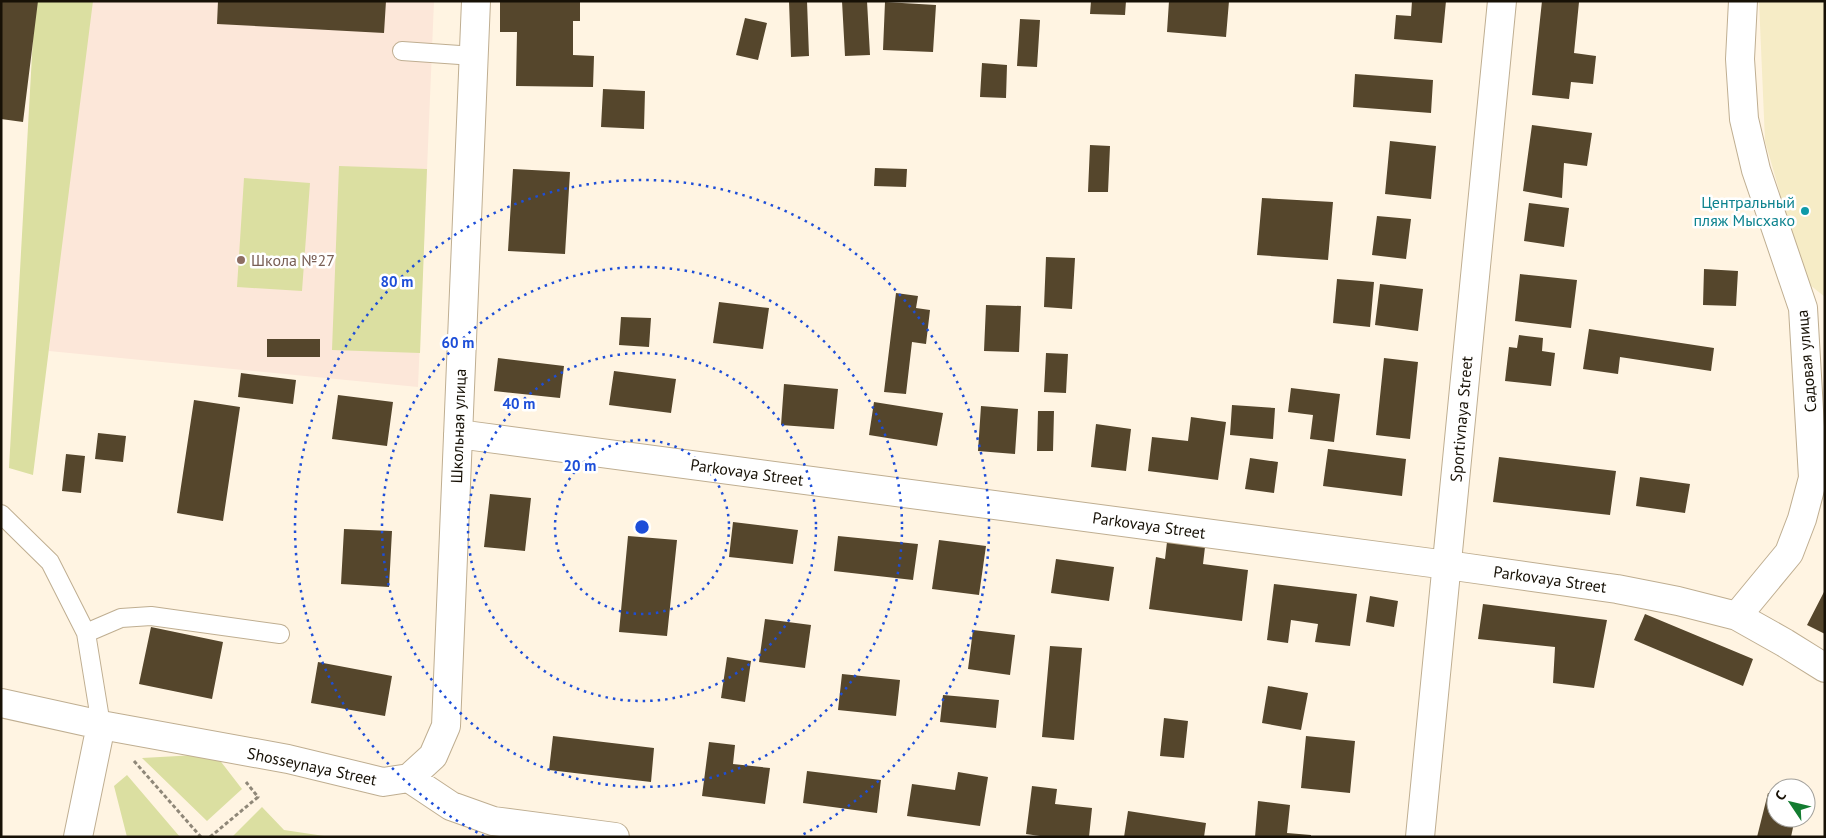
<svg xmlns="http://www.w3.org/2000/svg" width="1826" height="838" viewBox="0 0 1826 838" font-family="'PT Sans',sans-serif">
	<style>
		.education { fill: #fce7d9 }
		.green { fill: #dbdfa1 }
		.sand { fill: #f6ecc6 }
		.building { fill: #55462c }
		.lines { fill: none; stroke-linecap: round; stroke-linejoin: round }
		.lane-casing { stroke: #bfae91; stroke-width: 20 }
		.street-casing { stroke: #bfae91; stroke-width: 30 }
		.secondary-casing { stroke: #bfae91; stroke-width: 30 }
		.path { stroke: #8f8778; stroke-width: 3; stroke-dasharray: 4 2.5; stroke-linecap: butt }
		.lane { stroke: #fff; stroke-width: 18 }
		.street { stroke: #fff; stroke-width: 28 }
		.secondary { stroke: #fff; stroke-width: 28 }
		.ring { fill: none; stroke: #1d4ed8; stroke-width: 2.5; stroke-dasharray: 2.5 5 }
		.culture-dot { fill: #0f9aa8; stroke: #fff; stroke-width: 2 }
		.education-dot { fill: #8d6e63; stroke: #fff; stroke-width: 2 }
		.labels { text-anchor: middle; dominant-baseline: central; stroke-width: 5; stroke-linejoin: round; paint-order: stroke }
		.culture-label { font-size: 16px; fill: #0d838f; stroke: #fff; text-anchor: end }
		.education-label { font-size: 16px; fill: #785e54; stroke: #fff; text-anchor: start }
		.street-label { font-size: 16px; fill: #171106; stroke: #fff }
		.centre { fill: #1d4ed8; stroke: #fff; stroke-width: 2.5 }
		.ring-label { font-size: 15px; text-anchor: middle; font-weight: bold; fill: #1d4ed8; stroke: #fff; stroke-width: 5; stroke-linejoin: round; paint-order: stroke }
	</style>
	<rect width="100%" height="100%" fill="#fff4e2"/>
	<path class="education" d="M85 1H434L418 387 49 351Z"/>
	<path class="green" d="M35 1H93L33 475 9 468Z
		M339 166 427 169 420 353 332 350Z
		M244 178 310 183 302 291 237 287Z
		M215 754 242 789 207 821 142 758Z
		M127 775 180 837H127L114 786Z
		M262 807 284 830 331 837H232Z"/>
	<path class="sand" d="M1759 1H1825V297L1805 281 1765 141Z"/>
	<path class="building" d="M1 1H38L23 122 1 119Z
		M218 1H386L384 33 217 24Z
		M500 1H580V21H573V55L594 56 593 87 516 86 517 32H500Z
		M789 1H807L809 56 791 57Z
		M842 1H867L870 55 845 56Z
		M1091 1H1126L1125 15 1090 14Z
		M1169 1H1229L1226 37 1167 32Z
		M1412 1H1446L1442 43 1394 39 1396 15 1411 16Z
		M1542 1 1579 2 1574 53 1596 56 1593 84 1571 82 1569 99 1532 95Z
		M885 2 936 5 933 52 883 50Z
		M745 18 767 23 758 60 736 55Z
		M1020 19 1040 20 1037 67 1017 66Z
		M982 63 1007 65 1006 98 980 97Z
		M1355 74 1433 80 1431 113 1353 107Z
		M603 89 645 91 644 129 601 127Z
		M1532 125 1592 133 1587 166 1564 163 1562 198 1523 191Z
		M1390 141 1436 146 1431 199 1385 194Z
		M1090 145 1110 146 1108 192H1088Z
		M875 168 907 169 906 187 874 186Z
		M513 169 570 172 565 254 508 251Z
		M1262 198 1333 202 1328 260 1257 255Z
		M1529 203 1569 208 1564 247 1524 241Z
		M1377 216 1411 219 1406 259 1372 255Z
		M1046 257 1075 258 1072 309 1044 307Z
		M1704 269 1738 271 1736 306 1703 305Z
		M1520 274 1577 280 1571 328 1515 321Z
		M1337 279 1374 282 1370 327 1333 323Z
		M1380 284 1423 289 1418 331 1375 325Z
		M896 293 918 296 916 308 930 310 926 344 912 342 906 394 884 392Z
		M719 302 769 308 763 349 713 343Z
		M986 305 1021 306 1019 352 984 351Z
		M621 317 651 318 649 347 619 345Z
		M1589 329 1714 348 1711 371 1620 357 1618 374 1583 369Z
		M1519 335 1543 338 1542 351 1555 353 1551 386 1505 381 1509 347 1517 348Z
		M267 339H320V357H267Z
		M1046 353 1068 354 1066 393 1044 392Z
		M498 358 564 366 560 398 494 391Z
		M1384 358 1418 362 1410 439 1376 435Z
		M614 371 676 379 671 413 609 405Z
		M241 373 296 380 293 404 238 397Z
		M784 384 838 389 834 429 781 425Z
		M1291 388 1340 394 1334 442 1310 439 1313 415 1288 412Z
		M338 395 393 402 387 446 332 439Z
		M194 400 240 407 223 521 177 513Z
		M874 402 943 413 937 446 869 435Z
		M1232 405 1275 408 1273 439 1230 435Z
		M981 406 1018 409 1015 454 978 451Z
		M1038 411H1054L1053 451H1037Z
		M1191 417 1226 422 1218 480 1148 471 1152 437 1188 441Z
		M1096 424 1131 429 1126 471 1091 467Z
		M98 433 126 436 123 462 95 459Z
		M1328 449 1406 459 1402 496 1323 486Z
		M66 454 85 456 81 493 62 491Z
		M1499 457 1616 471 1610 515 1493 502Z
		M1250 458 1278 462 1274 493 1245 489Z
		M1640 477 1690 484 1685 513 1636 506Z
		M490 494 531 498 525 551 484 547Z
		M733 522 798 530 793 564 729 557Z
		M344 529 392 531 389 587 341 584Z
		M628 536 677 540 667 636 619 632Z
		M838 536 918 544 913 580 834 571Z
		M939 540 986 546 979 595 932 589Z
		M1167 542 1205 547 1203 564 1248 570 1242 621 1149 609 1156 557 1165 559Z
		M1056 559 1114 567 1109 601 1051 593Z
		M1274 584 1357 594 1350 646 1315 642 1318 624 1291 620 1288 643 1267 640Z
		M1825 590V634L1807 625Z
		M1370 596 1398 601 1394 627 1366 622Z
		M1483 604 1607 620 1594 688 1553 683 1555 647 1478 639Z
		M1645 614 1753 659 1743 686 1634 640Z
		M765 619 811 625 805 668 759 662Z
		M151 627 223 642 212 699 139 684Z
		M973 630 1015 635 1010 675 968 669Z
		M1050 646 1082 648 1074 740 1042 737Z
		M727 657 751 661 745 702 721 698Z
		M318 662 392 676 385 716 311 703Z
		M842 674 900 680 896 716 838 710Z
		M1268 686 1308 693 1301 730 1262 723Z
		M943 695 999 700 996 728 940 722Z
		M1164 718 1188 721 1184 758 1160 756Z
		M553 736 654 748 651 782 549 770Z
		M1306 736 1355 741 1350 793 1301 788Z
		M709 742 735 745 733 764 770 768 765 804 702 796Z
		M807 771 881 780 877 813 803 803Z
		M958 772 988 777 980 826 907 816 912 784 955 790Z
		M1032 786 1057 789 1055 804 1092 808 1089 837H1047L1026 834Z
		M1768 793 1776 795V818H1795L1791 837H1757Z
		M1258 801 1290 805 1287 833 1311 835V837H1255Z
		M1128 811 1206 823 1204 837H1124Z"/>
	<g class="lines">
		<g class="lane-casing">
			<path id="lane" d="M402 51 474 56
				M1 514 50 562 86 633 101 725
				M86 633 121 618 151 616 280 634"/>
		</g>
		<g class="street-casing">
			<path id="street" d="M458 434 1447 565 1617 589 1678 601 1737 616 1785 643 1825 668
				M1737 616 1789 553 1802 519 1813 478 1803 308 1756 170 1744 119 1740 59 1743 1
				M101 725 288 759 383 782 409 778 451 806 493 821 615 837
				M409 778 433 756 446 726 476 1
				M1420 837 1502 1"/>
		</g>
		<g class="secondary-casing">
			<path id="secondary" d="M1 703 101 725 78 837"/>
		</g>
		<path class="path" d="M134 761 201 837
			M210 837 258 797 246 782"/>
		<use href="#lane" class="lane"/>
		<use href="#street" class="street"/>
		<use href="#secondary" class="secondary"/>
	</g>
	<g class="ring">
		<circle cx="642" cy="527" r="87"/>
		<circle cx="642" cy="527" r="174"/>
		<circle cx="642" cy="527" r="260"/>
		<path d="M484 836A347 347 0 1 1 800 836"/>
	</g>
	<circle class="culture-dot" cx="1805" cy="211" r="5"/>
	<circle class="education-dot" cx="241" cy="260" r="5"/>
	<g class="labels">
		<g class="culture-label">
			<text x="1795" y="202">Центральный<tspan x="1795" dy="18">пляж Мысхако</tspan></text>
		</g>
		<g class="education-label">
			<text x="251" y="260">Школа №27</text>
		</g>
		<g class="street-label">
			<text transform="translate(1806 361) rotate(-95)">Садовая улица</text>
			<text transform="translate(1461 419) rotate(-85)">Sportivnaya Street</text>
			<text transform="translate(458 426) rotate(-88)">Школьная улица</text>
			<text transform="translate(747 472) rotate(8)">Parkovaya Street</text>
			<text transform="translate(1149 525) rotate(8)">Parkovaya Street</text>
			<text transform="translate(1550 579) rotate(8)">Parkovaya Street</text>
			<text transform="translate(312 766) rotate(12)">Shosseynaya Street</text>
		</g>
	</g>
	<circle cx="642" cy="527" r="8" class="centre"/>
	<g class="ring-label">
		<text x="397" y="287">80 m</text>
		<text x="458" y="348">60 m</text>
		<text x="519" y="409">40 m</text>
		<text x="580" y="471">20 m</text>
	</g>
	<rect width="1826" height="838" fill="none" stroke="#171106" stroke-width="5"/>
	<g transform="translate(1791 803) rotate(305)"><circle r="24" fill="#ffffff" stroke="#a2a09b"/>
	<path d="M0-4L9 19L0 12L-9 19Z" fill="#137c30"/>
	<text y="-8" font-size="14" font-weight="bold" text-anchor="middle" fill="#171106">С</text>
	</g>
</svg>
